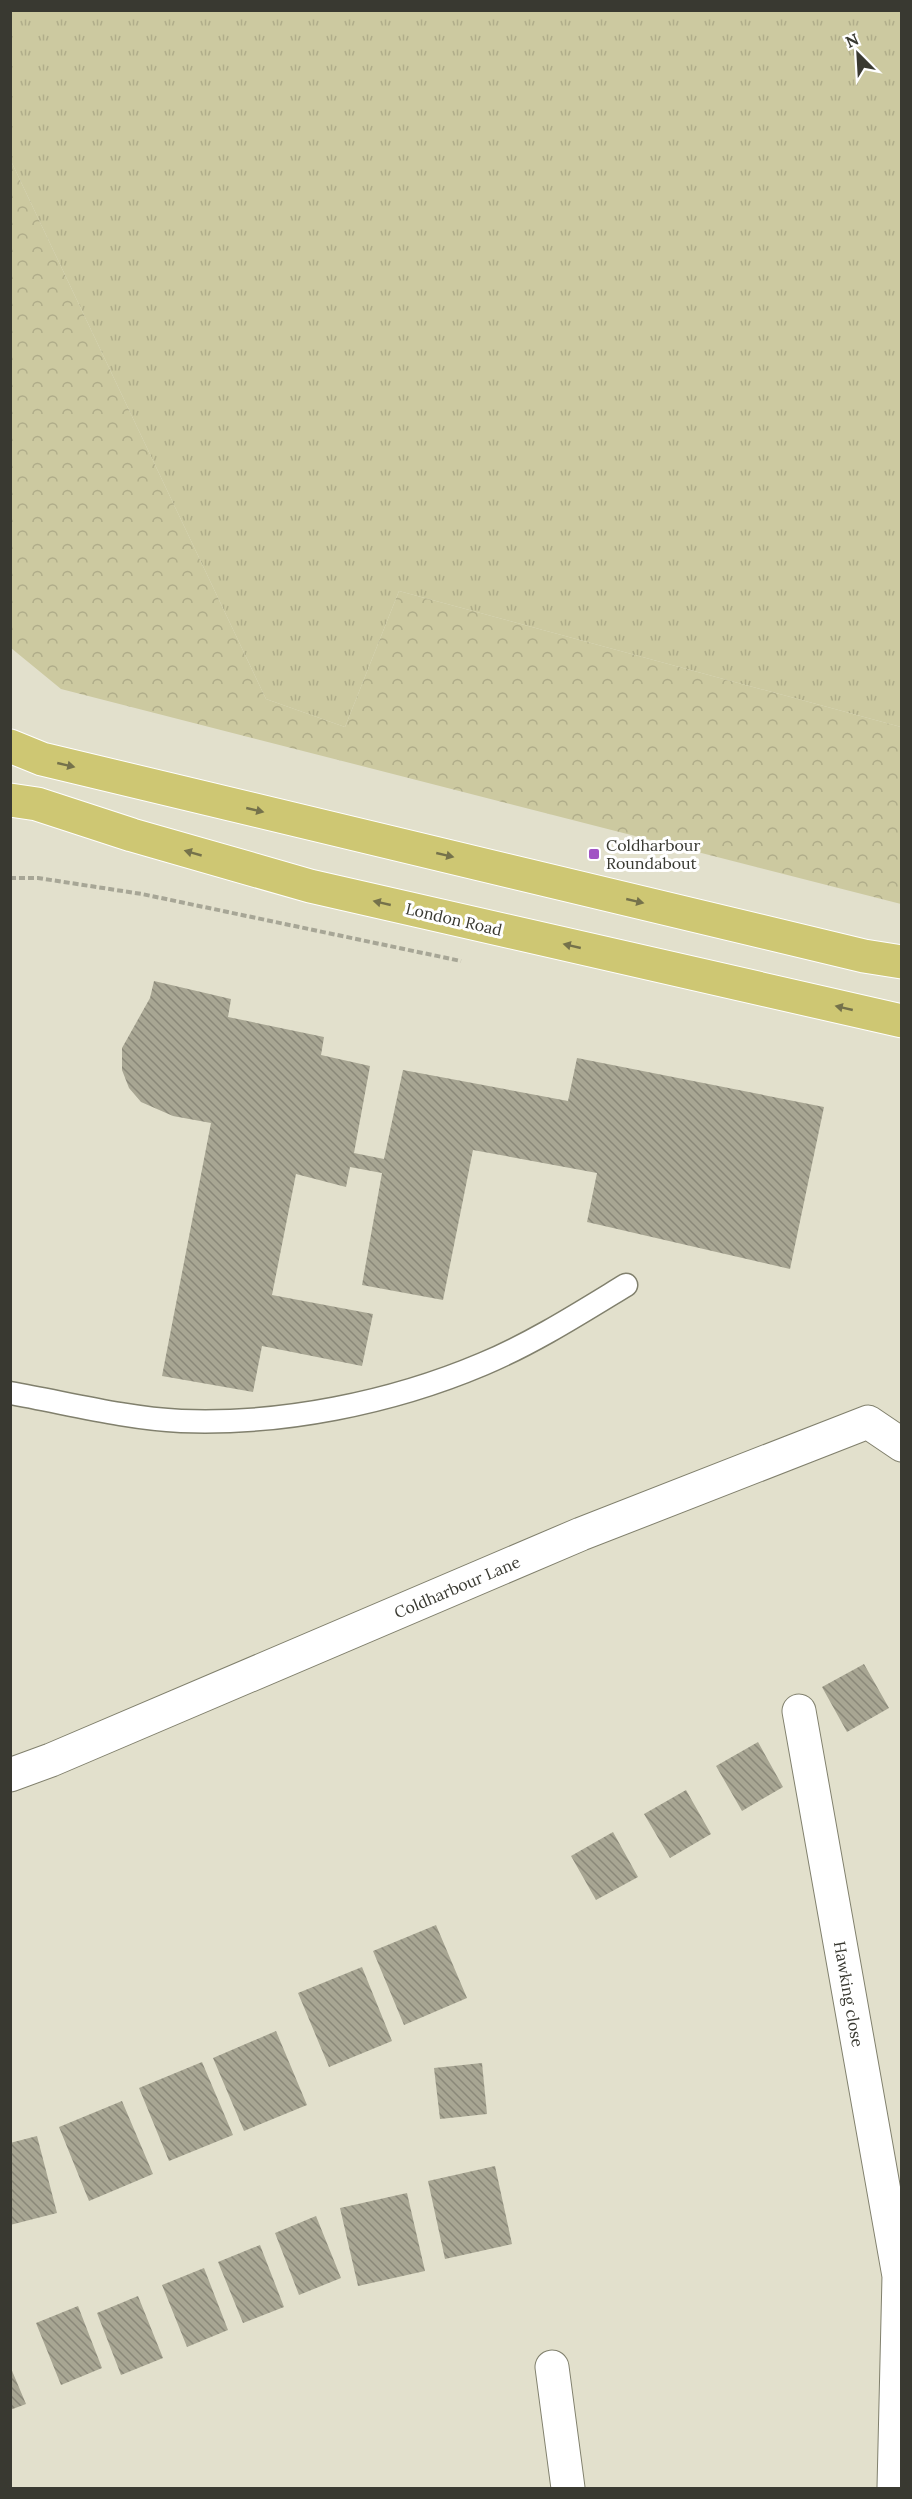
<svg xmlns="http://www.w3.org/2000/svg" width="912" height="2499" viewBox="0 0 912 2499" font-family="Lora,serif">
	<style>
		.grass { fill: url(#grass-tufts) }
		.forest { fill: url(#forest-crowns) }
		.building { fill: url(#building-back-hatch) }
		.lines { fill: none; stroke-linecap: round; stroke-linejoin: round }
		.service-casing { stroke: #81806d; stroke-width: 25 }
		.minor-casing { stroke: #81806d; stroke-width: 35 }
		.primary-casing { stroke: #fff; stroke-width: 35 }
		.path { stroke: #a7a696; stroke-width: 4; stroke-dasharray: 6 3; stroke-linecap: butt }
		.service { stroke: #fff; stroke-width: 22 }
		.minor { stroke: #fff; stroke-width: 33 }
		.primary { stroke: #cec773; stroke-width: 33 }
		.oneway { fill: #75724b }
		.poi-dot { fill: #a153c4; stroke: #fff; stroke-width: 2 }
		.labels { text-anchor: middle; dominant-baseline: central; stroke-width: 6; stroke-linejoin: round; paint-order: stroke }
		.poi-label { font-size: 16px; fill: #393931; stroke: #fff; text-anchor: start }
		.street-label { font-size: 16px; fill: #393931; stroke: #fff }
	</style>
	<defs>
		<pattern id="grass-tufts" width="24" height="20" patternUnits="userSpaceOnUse" patternTransform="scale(1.5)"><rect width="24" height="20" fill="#ccc9a0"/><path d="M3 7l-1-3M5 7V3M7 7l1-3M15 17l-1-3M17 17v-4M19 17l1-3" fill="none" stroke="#b0ad8a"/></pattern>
		<pattern id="forest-crowns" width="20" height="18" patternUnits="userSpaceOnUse" patternTransform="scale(1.5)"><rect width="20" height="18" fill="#ccc9a0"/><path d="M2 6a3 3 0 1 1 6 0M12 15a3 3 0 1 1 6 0" fill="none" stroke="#b0ad8a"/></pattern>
		<pattern id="building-back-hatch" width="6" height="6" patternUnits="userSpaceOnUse" patternTransform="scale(1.5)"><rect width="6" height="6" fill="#a8a693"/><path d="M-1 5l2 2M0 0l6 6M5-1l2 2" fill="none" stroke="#8a8879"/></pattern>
	</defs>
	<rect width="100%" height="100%" fill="#e2e0cc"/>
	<path class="grass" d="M11 11H901V727L399 591 345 727 266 699 11 161Z"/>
	<path class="forest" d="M11 161 266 699 345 727 399 591 901 727V904L61 689 11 648Z"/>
	<path class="building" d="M154 981 231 999 228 1017 324 1037 321 1055 370 1066 354 1153 384 1159 403 1070 568 1101 577 1058 824 1107 790 1269 587 1222 597 1173 473 1150 443 1300 362 1285 382 1173 350 1167 346 1187 296 1174 272 1295 373 1314 362 1366 262 1346 253 1392 162 1376 211 1123 173 1116 141 1102 129 1088 122 1070V1048L150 998Z
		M864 1664 889 1708 847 1732 822 1687Z
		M758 1742 783 1787 742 1811 716 1766Z
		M686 1790 711 1834 670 1858 644 1814Z
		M613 1832 638 1877 596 1900 571 1856Z
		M436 1925 467 1998 404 2025 373 1951Z
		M362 1967 392 2041 329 2067 298 1993Z
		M276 2031 307 2105 244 2131 213 2058Z
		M202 2062 233 2135 169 2161 139 2088Z
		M482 2063 487 2114 440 2119 434 2068Z
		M122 2101 153 2174 89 2201 59 2127Z
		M37 2136 57 2213 10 2225V2143Z
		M495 2166 512 2244 445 2259 428 2181Z
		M407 2193 425 2271 358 2286 340 2208Z
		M316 2216 341 2278 299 2295 275 2233Z
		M260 2245 284 2307 243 2323 218 2262Z
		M204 2268 228 2330 187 2347 162 2285Z
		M138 2296 163 2358 121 2375 97 2313Z
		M78 2306 102 2368 61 2385 36 2323Z
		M10 2366 26 2404 10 2410Z"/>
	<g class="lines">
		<g class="service-casing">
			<path id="service" d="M10 1393C67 1403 124 1418 181 1421 281 1425 391 1403 483 1364 533 1343 580 1313 626 1285"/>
		</g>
		<g class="minor-casing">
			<path id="minor" d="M799 1711 899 2276 894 2488
				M10 1775 51 1760 581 1534 868 1422 902 1445
				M552 2367 568 2488"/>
		</g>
		<g class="primary-casing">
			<path id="primary" d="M10 746 42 759 864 956 902 962
				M10 800 37 804 132 835 310 886 902 1021"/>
		</g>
		<path class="path" d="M10 878H38L142 894 461 961"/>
		<use href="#service" class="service"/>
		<use href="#minor" class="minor"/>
		<use href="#primary" class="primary"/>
	</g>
	<defs><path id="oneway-solid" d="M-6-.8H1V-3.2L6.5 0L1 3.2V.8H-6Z" transform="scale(1.5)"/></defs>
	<g class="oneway">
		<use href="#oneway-solid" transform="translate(66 765) rotate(13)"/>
		<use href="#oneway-solid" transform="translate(255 810) rotate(13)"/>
		<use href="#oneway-solid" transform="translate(193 853) rotate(-164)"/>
		<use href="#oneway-solid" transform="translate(445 855) rotate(13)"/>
		<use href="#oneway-solid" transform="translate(635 901) rotate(13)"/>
		<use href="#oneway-solid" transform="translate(382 903) rotate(-167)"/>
		<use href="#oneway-solid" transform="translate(572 946) rotate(-167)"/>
		<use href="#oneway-solid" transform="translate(844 1008) rotate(-167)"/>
	</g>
	<rect class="poi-dot" x="588" y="848" width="12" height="12" rx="3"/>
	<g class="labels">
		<g class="poi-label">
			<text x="606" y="845">Coldharbour<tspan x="606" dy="18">Roundabout</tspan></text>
		</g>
		<g class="street-label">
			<text transform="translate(454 919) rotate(13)">London Road</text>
			<text transform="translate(457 1587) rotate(-23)">Coldharbour Lane</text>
			<text transform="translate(849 1994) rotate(80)">Hawking close</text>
		</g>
	</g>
	<rect width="912" height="2499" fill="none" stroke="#393931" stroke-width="24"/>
	<g transform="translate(858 54) rotate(336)" stroke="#ffffff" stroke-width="4.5" paint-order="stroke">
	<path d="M0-4.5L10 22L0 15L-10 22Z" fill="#393931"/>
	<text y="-9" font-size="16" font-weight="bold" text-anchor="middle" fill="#393931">N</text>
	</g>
</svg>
